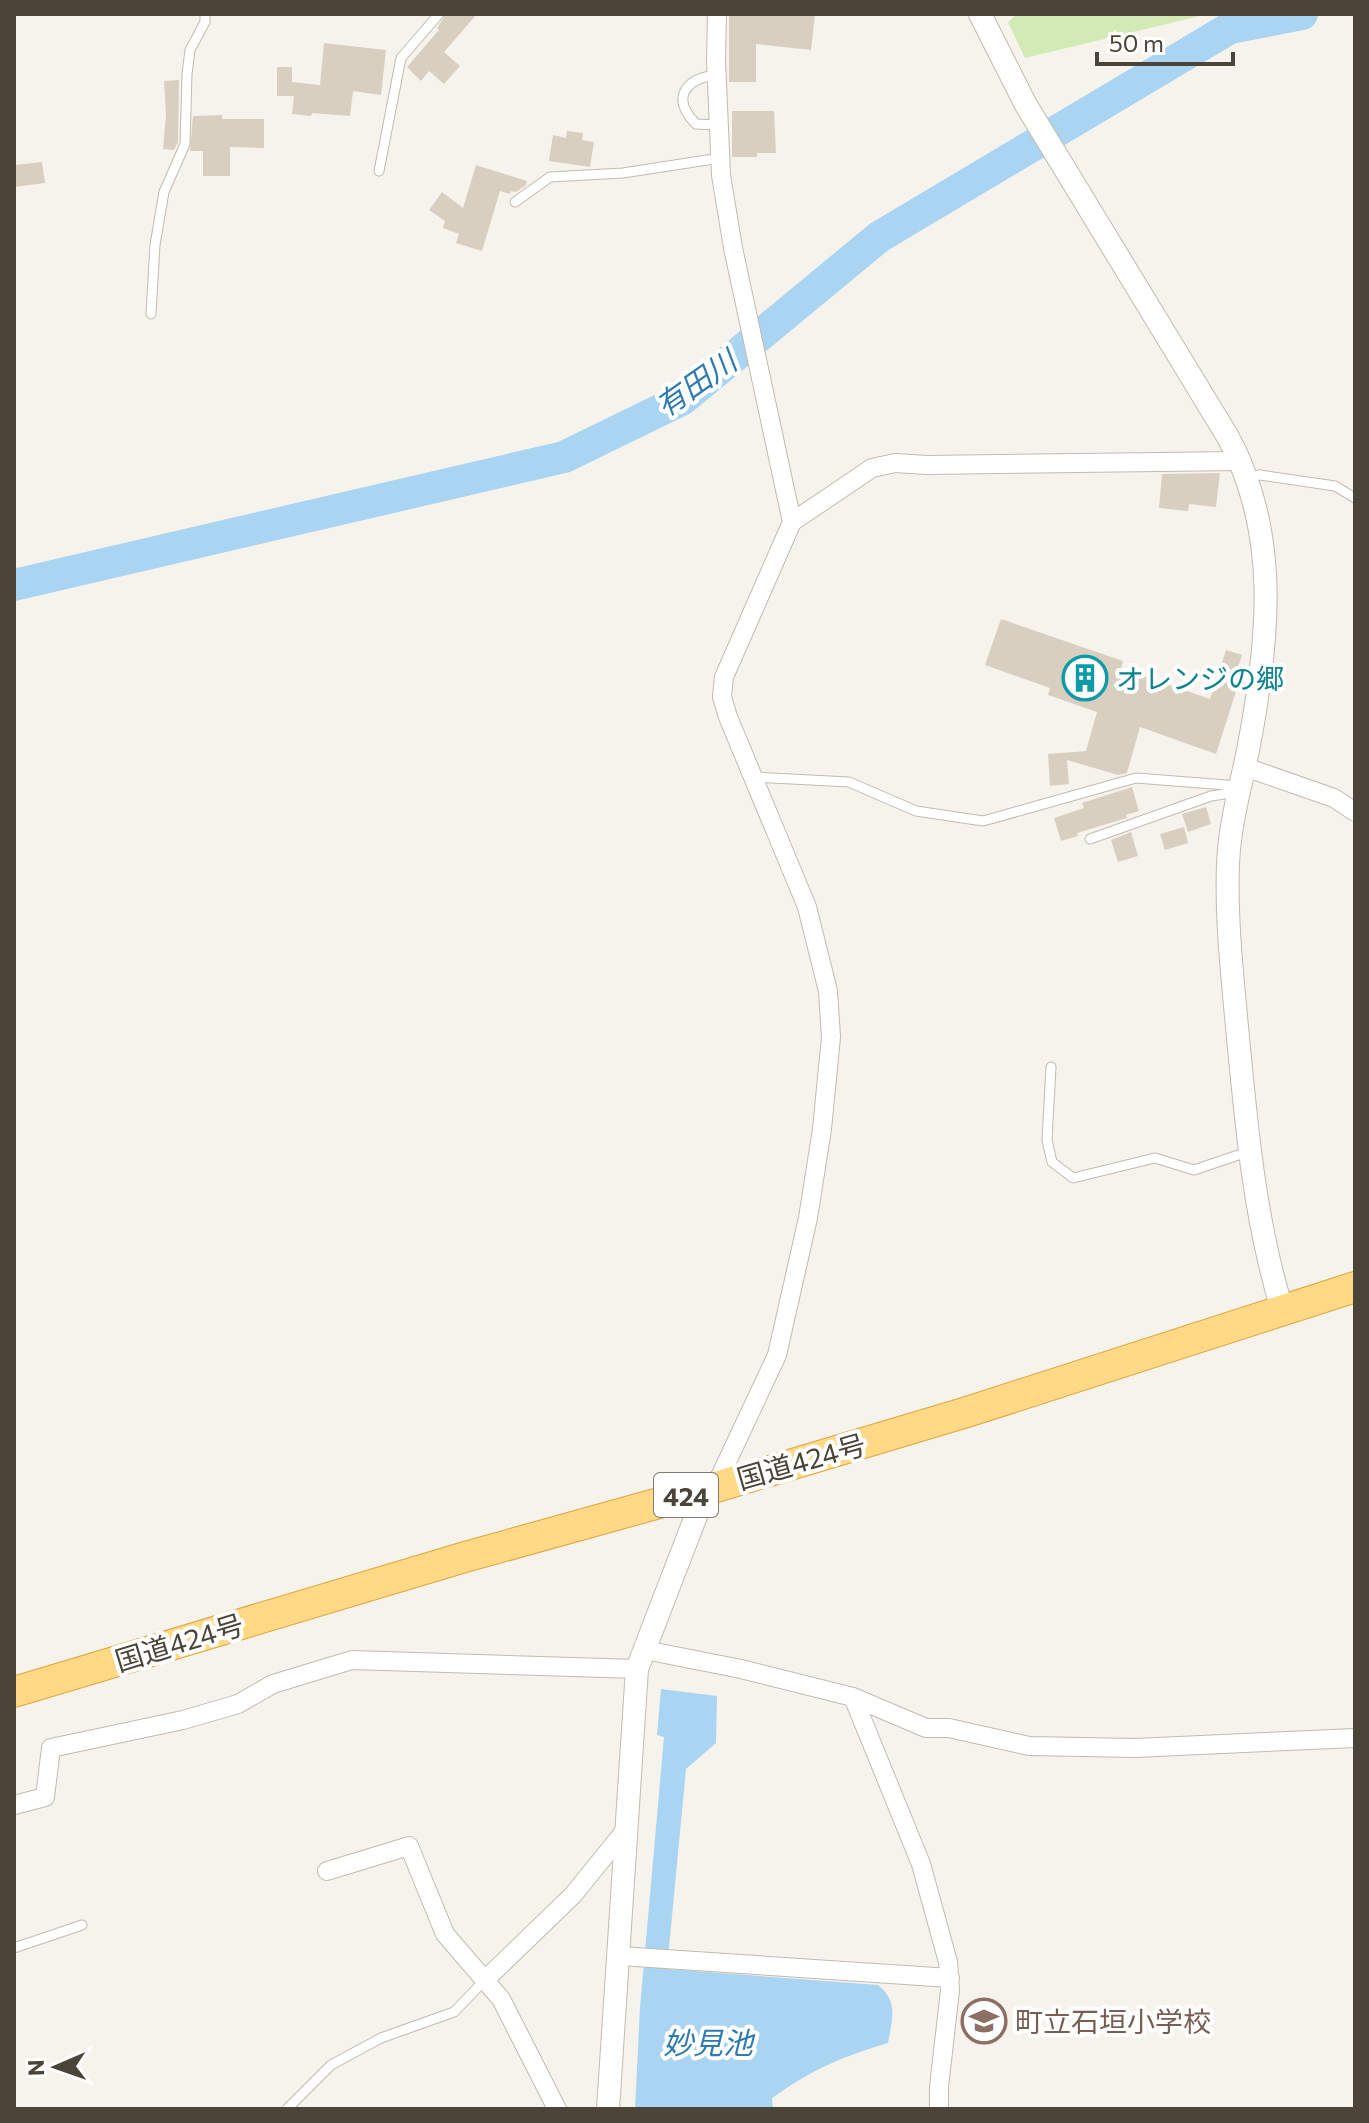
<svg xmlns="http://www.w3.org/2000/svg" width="1369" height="2123" viewBox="0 0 1369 2123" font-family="Commissioner,'Noto Sans JP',sans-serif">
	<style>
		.green { fill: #d2eab5 }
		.water { fill: #a9d4f2 }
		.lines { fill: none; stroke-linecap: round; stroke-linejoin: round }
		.river { stroke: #a9d4f2; stroke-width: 32 }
		.building { fill: #d8cfc1 }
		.service-casing { stroke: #c2bbae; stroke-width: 11 }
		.minor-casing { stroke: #c2bbae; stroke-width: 20 }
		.tertiary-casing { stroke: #c2bbae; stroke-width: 24 }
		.trunk-casing { stroke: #e0a43c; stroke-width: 32 }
		.service { stroke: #fff; stroke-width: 9 }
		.minor { stroke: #fff; stroke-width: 18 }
		.tertiary { stroke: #fff; stroke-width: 22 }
		.trunk { stroke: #ffd985; stroke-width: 30 }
		.labels { text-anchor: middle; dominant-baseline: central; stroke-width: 8; stroke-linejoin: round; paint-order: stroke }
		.shield { fill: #fff; stroke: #817c74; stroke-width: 2 }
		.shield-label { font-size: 26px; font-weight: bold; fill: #4b4439 }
		.culture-label { font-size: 28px; fill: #0d838f; stroke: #fff; text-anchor: start }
		.street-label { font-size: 28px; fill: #4b4439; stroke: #fff }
		.education-label { font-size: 28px; fill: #785e54; stroke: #fff; text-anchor: start }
		.water-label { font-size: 30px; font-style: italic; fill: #2e7ab2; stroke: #fff }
	</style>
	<rect width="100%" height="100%" fill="#f6f3ec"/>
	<path class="green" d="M1017 14H1208L1025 58 1008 22Z"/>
	<path class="water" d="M661 1689 717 1696 716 1743 686 1769 667 1969 878 1985C899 2002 892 2019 888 2043 843 2056 811 2070 772 2098L773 2109H635L640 2008 664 1737 657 1735Z"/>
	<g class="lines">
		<path class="river" d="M14 585 564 457 683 399 879 237 1230 28 1302 14"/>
	</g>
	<path class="building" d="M446 14H477L444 52 460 66 444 84 429 71 421 81 407 67 439 30 437 28Z
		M729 14H815L811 50 756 44V82H729Z
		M324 43 386 50 381 95 353 91 350 116 312 113 311 116 292 114 294 96H277V67H292V82L320 85Z
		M179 80 178 142 174 150 163 149 166 115 164 81Z
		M732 111H774L776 153H757V157H732Z
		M222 115V119H264V148L230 147V176H203V151H190L193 116Z
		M567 131 583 133 582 140 594 142 590 167 549 161 553 135 566 138Z
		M42 162 45 183 14 187V165Z
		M476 165 527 181 526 185 516 192 511 191 510 194 500 191 482 251 456 243 459 234 443 228 445 221 429 210 442 192 463 208Z
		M1220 473 1216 507 1189 504 1188 511 1159 508 1162 474Z
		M1001 619 1123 661 1121 668 1210 699 1226 650 1242 655 1234 680 1239 682 1216 754 1140 727 1127 773 1118 775 1067 760 1069 784 1050 786 1048 754 1086 751 1097 712 1048 695 1050 688 985 665Z
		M1132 787 1139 811 1126 815 1127 818 1077 833 1078 836 1061 841 1054 818 1084 808 1082 803Z
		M1206 807 1211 824 1188 832 1182 814Z
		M1184 827 1188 843 1165 850 1160 834Z
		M1131 832 1138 856 1118 862 1111 840Z"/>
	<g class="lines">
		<g class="service-casing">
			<path id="service" d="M716 75C684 79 671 99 696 124L718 125
				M379 171 401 58 439 14
				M515 202 550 177 623 173 720 158
				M151 314 155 245 164 192 185 144 187 74 190 50 205 22V14
				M1248 477 1260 475 1335 486 1355 498
				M754 777 849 782 916 811 983 821 1136 778 1239 786
				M1090 839 1211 796 1238 792
				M1051 1067 1047 1140 1052 1162 1073 1178 1155 1158 1194 1170 1250 1151
				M14 1948 82 1925
				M287 2109 331 2065 381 2038 454 2012 485 1980"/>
		</g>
		<g class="minor-casing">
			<path id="minor" d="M717 14 716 60 721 175 733 248 792 522
				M1245 767 1334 798 1355 812
				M716 1485 777 1355 808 1218 822 1129 831 1037 828 991 807 907 728 717 722 697 724 677 792 522 872 468 895 463 927 465 1240 461
				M645 1650 741 1669 853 1697 926 1728H949L1029 1746 1135 1748 1355 1738
				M853 1697 921 1864 948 1962 950 1990 939 2087V2109
				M14 1805 45 1797 51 1748 183 1720 238 1704 273 1684 352 1660 637 1669
				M327 1871 409 1846 445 1934 501 1999 557 2109
				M620 1956 950 1978
				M485 1980 573 1895 628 1827"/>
		</g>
		<g class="tertiary-casing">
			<path id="tertiary" d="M980 14 1026 105 1228 437C1280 533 1269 640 1249 745 1241 787 1230 820 1228 864 1226 918 1232 973 1237 1027 1246 1121 1254 1218 1282 1309
				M608 2109 637 1669 706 1490"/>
		</g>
		<g class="trunk-casing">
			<path id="trunk" d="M14 1692 465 1557 706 1490 967 1412 1355 1287"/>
		</g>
		<use href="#service" class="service"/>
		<use href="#minor" class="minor"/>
		<use href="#tertiary" class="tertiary"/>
		<use href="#trunk" class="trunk"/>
	</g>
	<defs>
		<g id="building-ring" transform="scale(2.3)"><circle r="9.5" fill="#fff" stroke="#0f9aa8" stroke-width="1.5"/><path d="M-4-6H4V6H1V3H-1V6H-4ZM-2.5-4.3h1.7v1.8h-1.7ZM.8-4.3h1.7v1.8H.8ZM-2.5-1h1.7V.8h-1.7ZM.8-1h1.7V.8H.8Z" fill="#0f9aa8"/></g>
		<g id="school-ring" transform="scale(2.3)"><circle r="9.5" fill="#fff" stroke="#8d6e63" stroke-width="1.5"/><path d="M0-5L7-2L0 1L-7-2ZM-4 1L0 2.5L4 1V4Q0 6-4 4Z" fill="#8d6e63"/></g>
	</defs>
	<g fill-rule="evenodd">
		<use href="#building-ring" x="1085" y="678"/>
		<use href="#school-ring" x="984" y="2021"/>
	</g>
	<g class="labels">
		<rect class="shield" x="654" y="1473" width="64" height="44" rx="6"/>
		<g class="shield-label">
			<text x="686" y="1495">424</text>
		</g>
		<g class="culture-label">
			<text x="1116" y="678">オレンジの郷</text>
		</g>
		<g class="street-label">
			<text transform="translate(801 1461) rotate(-16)">国道424号</text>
			<text transform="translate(179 1642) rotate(-17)">国道424号</text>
		</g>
		<g class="education-label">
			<text x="1015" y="2021">町立石垣小学校</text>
		</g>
		<g class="water-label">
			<text transform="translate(695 382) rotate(-35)">有田川</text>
			<text x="708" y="2041">妙見池</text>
		</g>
	</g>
	<rect width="1369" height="2123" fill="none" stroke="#4b4439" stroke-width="32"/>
	<g transform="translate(56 2067) rotate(268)" stroke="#ffffff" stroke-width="6" paint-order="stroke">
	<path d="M0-6L14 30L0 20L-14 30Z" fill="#4b4439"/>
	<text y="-12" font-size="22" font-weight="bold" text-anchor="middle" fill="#4b4439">N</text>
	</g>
	<path d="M1097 52v12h136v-12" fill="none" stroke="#4b4439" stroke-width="4"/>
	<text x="1109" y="52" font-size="24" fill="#4b4439" stroke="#ffffff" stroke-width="6" paint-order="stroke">50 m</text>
</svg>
